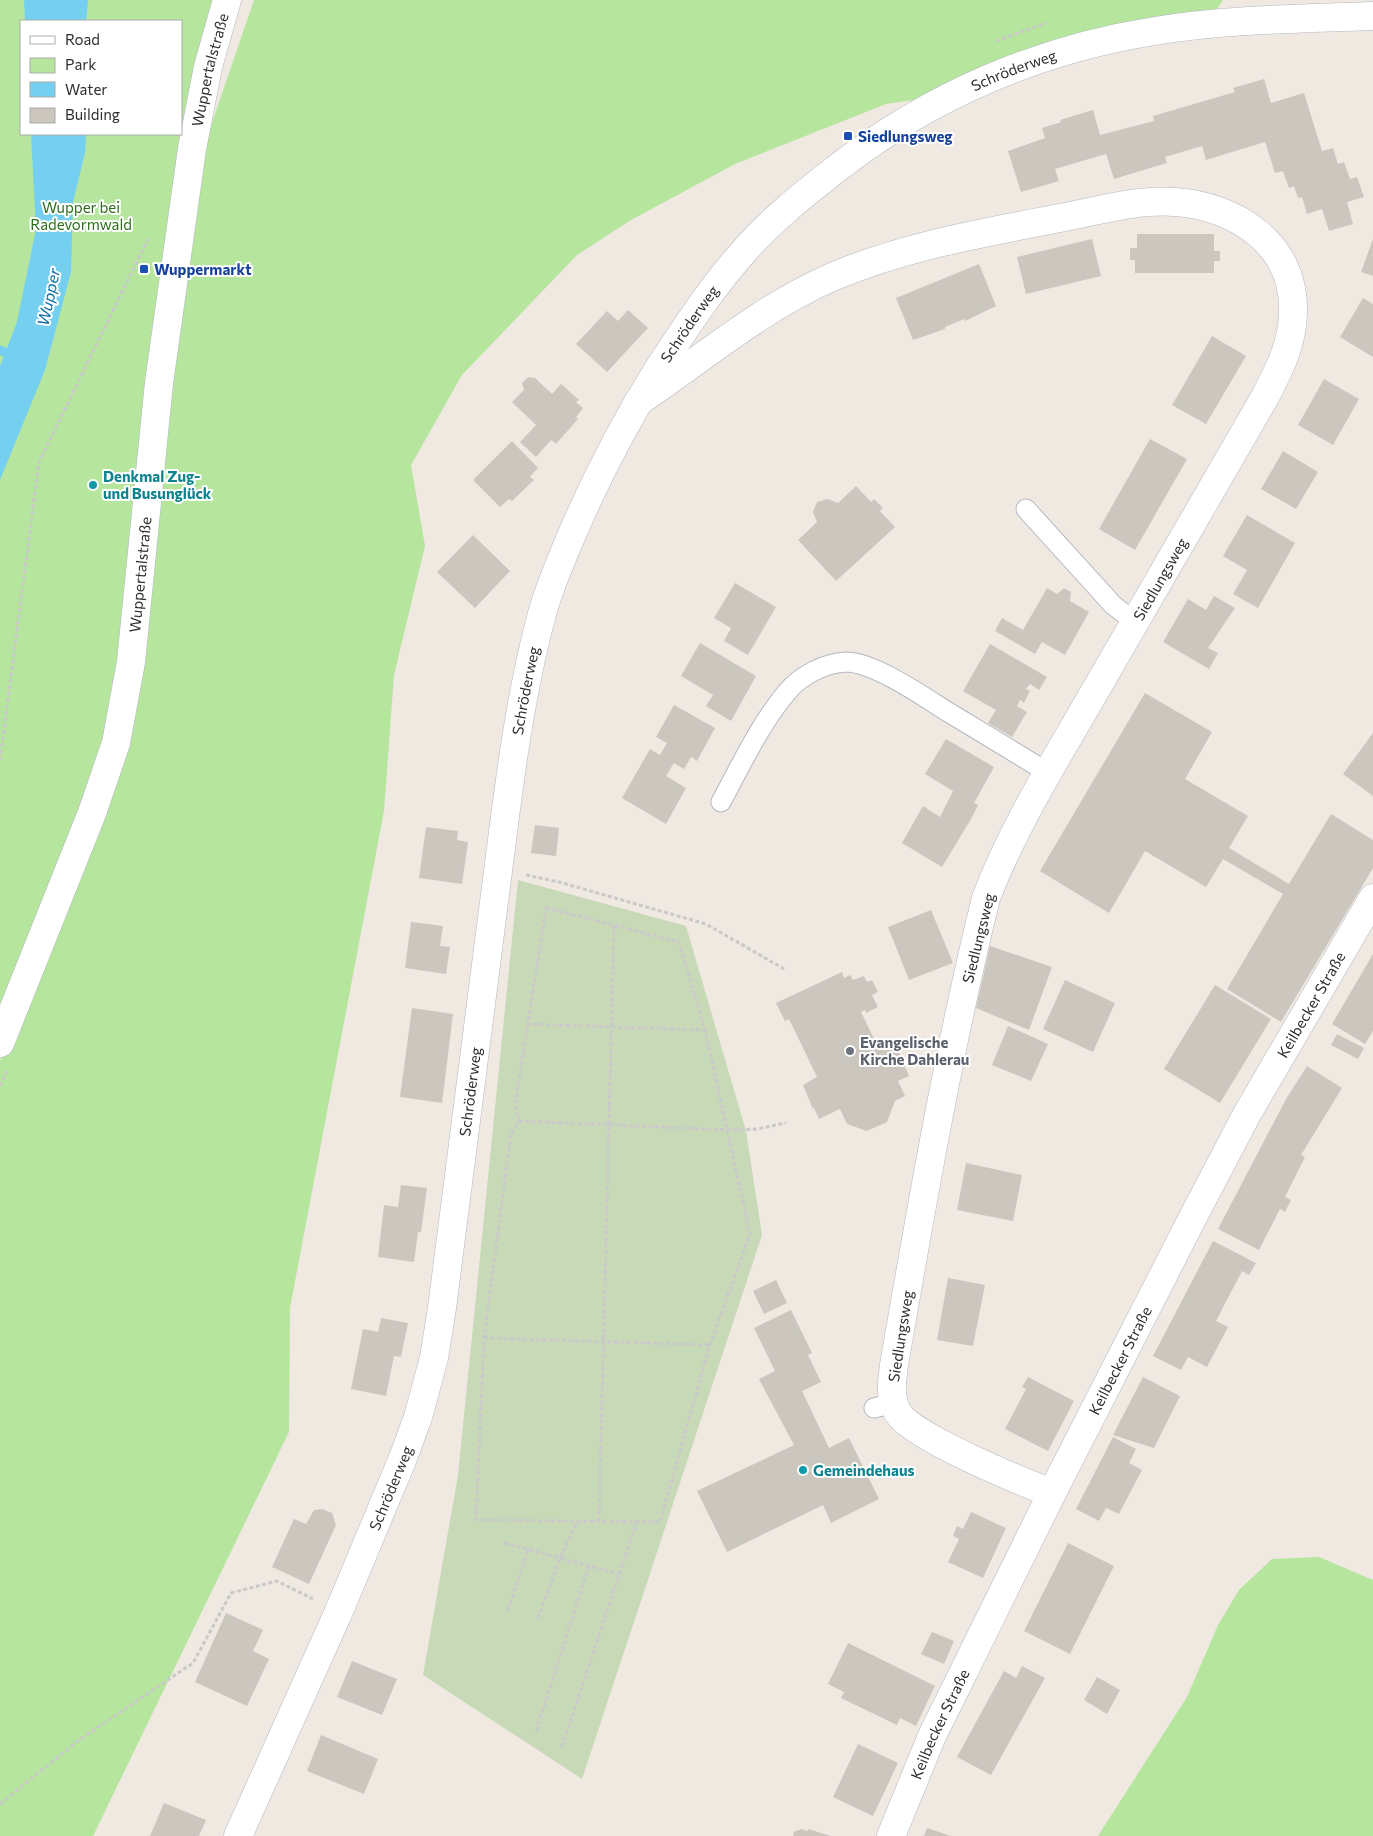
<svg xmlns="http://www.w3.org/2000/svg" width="1373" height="1836" viewBox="0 0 1373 1836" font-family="Commissioner,sans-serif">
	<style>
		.green { fill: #b6e59e; fill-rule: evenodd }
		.cemetery { fill: #c8d9b8 }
		.water { fill: #75cff0 }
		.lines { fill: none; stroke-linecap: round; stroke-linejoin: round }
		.stream { stroke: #75cff0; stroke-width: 9 }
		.building { fill: #cbc7bf }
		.service-casing { stroke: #b4b7c1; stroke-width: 21 }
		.minor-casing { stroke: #b4b7c1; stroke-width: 29 }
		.secondary-casing { stroke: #b4b7c1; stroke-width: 29 }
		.path { stroke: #c9c9c9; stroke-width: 3; stroke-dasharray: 4 2.5; stroke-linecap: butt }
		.service { stroke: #fff; stroke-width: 19 }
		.minor { stroke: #fff; stroke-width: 28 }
		.secondary { stroke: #fff; stroke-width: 28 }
		.transit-dot { fill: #1a4fb4; stroke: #fff; stroke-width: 2 }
		.culture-dot { fill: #0f9aa8; stroke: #fff; stroke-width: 2 }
		.worship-dot { fill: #6b7280; stroke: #fff; stroke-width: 2 }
		.labels { text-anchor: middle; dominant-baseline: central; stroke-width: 4; stroke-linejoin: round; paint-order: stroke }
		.street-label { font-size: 15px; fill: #2e2e2e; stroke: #fff }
		.transit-label { font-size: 15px; font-weight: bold; fill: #164399; stroke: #fff; text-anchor: start }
		.park-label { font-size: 15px; fill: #2c6e1b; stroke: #fff }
		.culture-label { font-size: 15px; font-weight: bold; fill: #0d838f; stroke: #fff; text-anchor: start }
		.worship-label { font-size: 15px; font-weight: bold; fill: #5b616d; stroke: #fff; text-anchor: start }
		.water-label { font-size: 16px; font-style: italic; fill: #0d6fa3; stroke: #fff }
	</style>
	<rect width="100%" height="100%" fill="#efe9e1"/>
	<path class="green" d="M0 0H213L112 741 0 1024ZM21 21H181V134H21Z
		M254 0H1223L1217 9 1179 19 1131 21 927 98 886 104 735 164 631 220 577 255 462 375 411 465 425 546 394 675 384 811 290 1308 289 1432 93 1836H0V1061L98 817 203 149Z
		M1319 1557 1373 1580V1836H1098L1187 1697 1218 1625 1239 1590 1272 1559Z"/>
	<path class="cemetery" d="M518 880 686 926 746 1131 762 1235 582 1779 423 1675 458 1475Z"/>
	<path class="water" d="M24 0H88L86 21H25Z
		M31 134H86L85 153 73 202 71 272 45 370 0 480V366L17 322 36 229Z"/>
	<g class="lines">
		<path class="stream" d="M0 350 16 358"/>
	</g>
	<path class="building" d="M1264 79 1271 103 1304 93 1322 151 1333 148 1338 164 1344 162 1350 179 1357 177 1364 197 1347 202 1353 224 1329 231 1322 209 1307 214 1302 197 1298 198 1294 186 1289 188 1283 171 1275 173 1265 142 1206 160 1202 146 1165 157 1167 163 1114 179 1106 154 1055 169 1059 181 1021 192 1008 151 1045 138 1042 128 1061 122 1060 120 1093 110 1100 135 1154 121 1153 116 1235 92 1233 88Z
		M1137 234H1214V251H1220V261H1214V273H1135V260H1130V248H1137Z
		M1092 239 1101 276 1026 294 1017 257Z
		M1373 239V276L1361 272Z
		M979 264 996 306 965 321 964 319 945 327V329L913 340 896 298Z
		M1363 298 1373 304V357L1340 337Z
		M628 310 648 328 607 372 576 344 607 311 618 321Z
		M1212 336 1246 356 1206 424 1172 405Z
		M528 377 535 378 552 394 561 384 579 400 576 402 583 408 576 417 578 419 556 444 551 440 536 457 520 442 536 425 512 402 524 390 522 383Z
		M1324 379 1359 399 1333 445 1298 425Z
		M1150 439 1187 459 1135 550 1099 529Z
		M512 441 538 468 530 477 534 480 512 501 509 499 500 507 473 480Z
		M1283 451 1318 472 1296 509 1261 489Z
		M856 486 871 502 874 499 883 508 880 511 895 527 836 581 798 540 817 522 813 512 817 502 828 499 838 503Z
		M1247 515 1295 543 1258 608 1233 594 1247 570 1223 556Z
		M473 535 510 571 475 608 437 572Z
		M735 583 776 607 748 655 724 641 731 628 714 618Z
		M1047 588 1057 594 1064 588 1071 592 1070 601 1089 612 1065 655 1042 642 1035 654 995 631 1002 618 1023 630Z
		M1214 596 1235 608 1208 648 1218 653 1209 669 1163 642 1188 599 1206 610Z
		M700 643 756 676 731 721 706 706 713 695 681 676Z
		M990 644 1047 677 1039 690 1030 684 1026 689 1030 691 1024 703 1020 700 1017 706 1027 712 1012 737 988 723 996 710 963 691Z
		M1145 693 1212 732 1185 779 1248 816 1229 848 1289 884 1331 814 1373 840V868L1281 1022 1227 989 1283 894 1223 859 1206 887 1145 851 1109 913 1040 871Z
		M674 705 715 728 697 761 691 757 684 769 674 763 666 776 686 788 666 824 622 798 650 749 660 755 667 743 656 737Z
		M1373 733V796L1343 774Z
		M946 739 994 767 974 803 978 805 971 819 942 867 902 843 923 806 940 817 953 791 925 774Z
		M535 825 559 828 556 856 531 853Z
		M426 827 458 831 457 840 468 842 462 884 419 878Z
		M931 910 953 963 909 980 888 927Z
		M411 922 443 926 440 946 450 947 446 974 405 968Z
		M990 946 1052 967 1029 1030 976 1008Z
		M1373 954V1031L1365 1044 1332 1024Z
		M842 972 844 978 850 975 853 980 864 976 867 982 872 980 878 992 872 995 878 1007 866 1013 865 1010 861 1012 879 1049 892 1043 897 1053 899 1052 909 1076 898 1081 905 1096 895 1101 887 1122 867 1131 847 1124 840 1109 819 1119 814 1108 813 1109 803 1085 817 1077 789 1019 785 1021 776 1003Z
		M1065 980 1115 1003 1093 1052 1043 1029Z
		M1215 985 1271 1019 1220 1103 1164 1069Z
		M412 1008 453 1014 442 1103 400 1097Z
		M1008 1026 1048 1044 1031 1081 992 1065Z
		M1337 1034 1364 1048 1358 1059 1331 1045Z
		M1307 1066 1342 1088 1301 1155 1305 1157 1285 1197 1291 1200 1285 1212 1280 1209 1259 1250 1218 1229 1286 1099Z
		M966 1163 1022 1175 1013 1221 957 1210Z
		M401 1185 427 1188 421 1232H418L414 1262 378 1257 384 1205 398 1207Z
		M1213 1241 1256 1263 1249 1275 1242 1271 1216 1321 1228 1327 1207 1367 1188 1357 1181 1370 1153 1356Z
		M948 1278 985 1285 973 1346 937 1340Z
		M776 1280 787 1303 764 1314 753 1291Z
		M791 1310 812 1353 808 1355 821 1382 802 1391 829 1448 849 1438 879 1499 831 1523 823 1505 727 1552 697 1491 794 1445 759 1379 775 1371 754 1328Z
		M381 1318 408 1323 401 1357 394 1356 386 1396 351 1389 363 1329 378 1332Z
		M1028 1377 1074 1401 1048 1451 1005 1429 1026 1389 1022 1387Z
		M1143 1377 1180 1396 1154 1448 1113 1435Z
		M1113 1437 1136 1449 1129 1463 1142 1470 1119 1514 1106 1508 1099 1521 1076 1509Z
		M322 1509 332 1513 336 1525 309 1584 272 1567 294 1519 306 1524 314 1510Z
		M971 1512 1006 1528 983 1578 948 1562 959 1539 953 1536 957 1526 963 1529Z
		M1068 1543 1114 1566 1070 1654 1024 1631Z
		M226 1613 263 1630 253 1651 269 1659 247 1706 195 1682Z
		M932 1632 954 1641 944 1664 921 1654Z
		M848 1643 935 1686 916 1726 900 1718 897 1725 841 1698 844 1692 828 1684Z
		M352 1661 397 1679 382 1715 337 1697Z
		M1022 1666 1045 1678 991 1775 957 1757 1004 1671 1016 1678Z
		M1097 1677 1120 1690 1107 1714 1084 1700Z
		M321 1735 378 1759 364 1794 307 1771Z
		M858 1744 898 1763 873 1816 833 1797Z
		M164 1803 206 1820 199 1836H150Z
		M927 1828 951 1836H924Z
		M801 1829 808 1831V1829L831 1836H793L794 1832Z"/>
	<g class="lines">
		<g class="service-casing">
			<path id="service" d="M1026 509 1113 605 1135 622
				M721 802C741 765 760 724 787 692 801 675 825 663 846 662 874 662 924 697 948 712 981 732 1015 752 1048 773
				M874 1408 893 1403"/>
		</g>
		<g class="minor-casing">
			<path id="minor" d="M638 402C702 359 761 308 832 277 905 246 983 233 1060 218 1097 211 1137 199 1175 202 1236 206 1295 244 1293 312 1293 343 1279 370 1265 397 1209 495 1152 593 1095 691 1056 759 1014 825 986 898 948 1052 921 1209 894 1365 892 1382 889 1398 898 1413 913 1437 1022 1482 1052 1493"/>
		</g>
		<g class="secondary-casing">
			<g id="secondary">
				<path id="s1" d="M0 1043 92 813 116 743 131 662 159 383 192 149 208 67 227 0"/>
				<path id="s2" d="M238 1836 339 1611 403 1458 418 1417 434 1358 442 1308C459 1176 476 1043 493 910 506 812 516 710 542 614 548 591 558 568 567 546 593 484 623 425 659 368 686 327 712 287 745 250 773 218 807 192 840 166 932 95 1040 49 1155 31 1227 19 1300 19 1373 16"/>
				<path id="s3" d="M891 1836 932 1736 1052 1493 1192 1219 1247 1114 1373 898"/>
			</g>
		</g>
		<path class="path" d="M996 41 1047 23
			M0 760 39 462 148 239
			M526 875 559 882 706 924 786 970
			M546 908 679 942 705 1030 750 1234 710 1345 660 1522 476 1520 484 1338 511 1134 519 1121 515 1105Z
			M527 1024 705 1030
			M0 1086 7 1071
			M519 1121 729 1130 757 1129 786 1123
			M484 1338 710 1345
			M599 1521 614 925
			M504 1543 620 1574
			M508 1610 528 1550
			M538 1618 560 1558 578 1521
			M536 1731 589 1566
			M562 1747 637 1521
			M0 1804 79 1740 193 1663 231 1593 277 1581 313 1599"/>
		<use href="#service" class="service"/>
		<use href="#minor" class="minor"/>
		<use href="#secondary" class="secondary"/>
	</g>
	<g class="transit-dot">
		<rect x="843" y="131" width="10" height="10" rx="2.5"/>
		<rect x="139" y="264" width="10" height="10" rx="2.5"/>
	</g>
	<g class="culture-dot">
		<circle cx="93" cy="485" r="5"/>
		<circle cx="803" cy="1470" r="5"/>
	</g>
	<circle class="worship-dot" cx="850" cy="1051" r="5"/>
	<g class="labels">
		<g class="street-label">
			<text stroke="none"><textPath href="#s1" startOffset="1002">Wuppertalstraße</textPath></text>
			<text stroke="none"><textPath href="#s2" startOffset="2015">Schröderweg</textPath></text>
			<text stroke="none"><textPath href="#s2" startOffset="1596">Schröderweg</textPath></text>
			<text stroke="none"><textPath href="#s1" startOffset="492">Wuppertalstraße</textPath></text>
			<text transform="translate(1160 579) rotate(-60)">Siedlungsweg</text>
			<text stroke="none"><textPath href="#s2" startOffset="1191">Schröderweg</textPath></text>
			<text transform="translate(978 938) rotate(-76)">Siedlungsweg</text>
			<text stroke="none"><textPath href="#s3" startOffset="932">Keilbecker Straße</textPath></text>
			<text stroke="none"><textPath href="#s2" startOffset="786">Schröderweg</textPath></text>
			<text transform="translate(900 1336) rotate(-81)">Siedlungsweg</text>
			<text stroke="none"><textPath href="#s3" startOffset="528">Keilbecker Straße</textPath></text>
			<text stroke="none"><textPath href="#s2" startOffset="380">Schröderweg</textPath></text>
			<text stroke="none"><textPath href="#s3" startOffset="122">Keilbecker Straße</textPath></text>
		</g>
		<g class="transit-label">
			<text x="858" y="136">Siedlungsweg</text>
			<text x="154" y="269">Wuppermarkt</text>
		</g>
		<g class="park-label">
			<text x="81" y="207">Wupper bei<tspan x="81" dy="17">Radevormwald</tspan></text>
		</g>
		<g class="culture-label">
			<text x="103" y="476">Denkmal Zug-<tspan x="103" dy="17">und Busunglück</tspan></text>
			<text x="813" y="1470">Gemeindehaus</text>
		</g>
		<g class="worship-label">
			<text x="860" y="1042">Evangelische<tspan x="860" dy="17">Kirche Dahlerau</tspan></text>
		</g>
		<g class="water-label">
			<text transform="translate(48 297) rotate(-78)">Wupper</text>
		</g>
	</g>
	<rect x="20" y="20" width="162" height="115" fill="#ffffff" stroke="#ababab"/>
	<rect x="30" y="36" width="25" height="8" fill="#ffffff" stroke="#ababab"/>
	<text x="65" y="45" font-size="15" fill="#2e2e2e">Road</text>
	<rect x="30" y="58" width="25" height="15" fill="#b6e59e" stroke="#ababab"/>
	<text x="65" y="70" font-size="15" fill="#2e2e2e">Park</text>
	<rect x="30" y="82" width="25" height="15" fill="#75cff0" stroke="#ababab"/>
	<text x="65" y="95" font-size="15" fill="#2e2e2e">Water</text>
	<rect x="30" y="108" width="25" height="15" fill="#cbc7bf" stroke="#ababab"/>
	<text x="65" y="120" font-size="15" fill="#2e2e2e">Building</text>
</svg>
